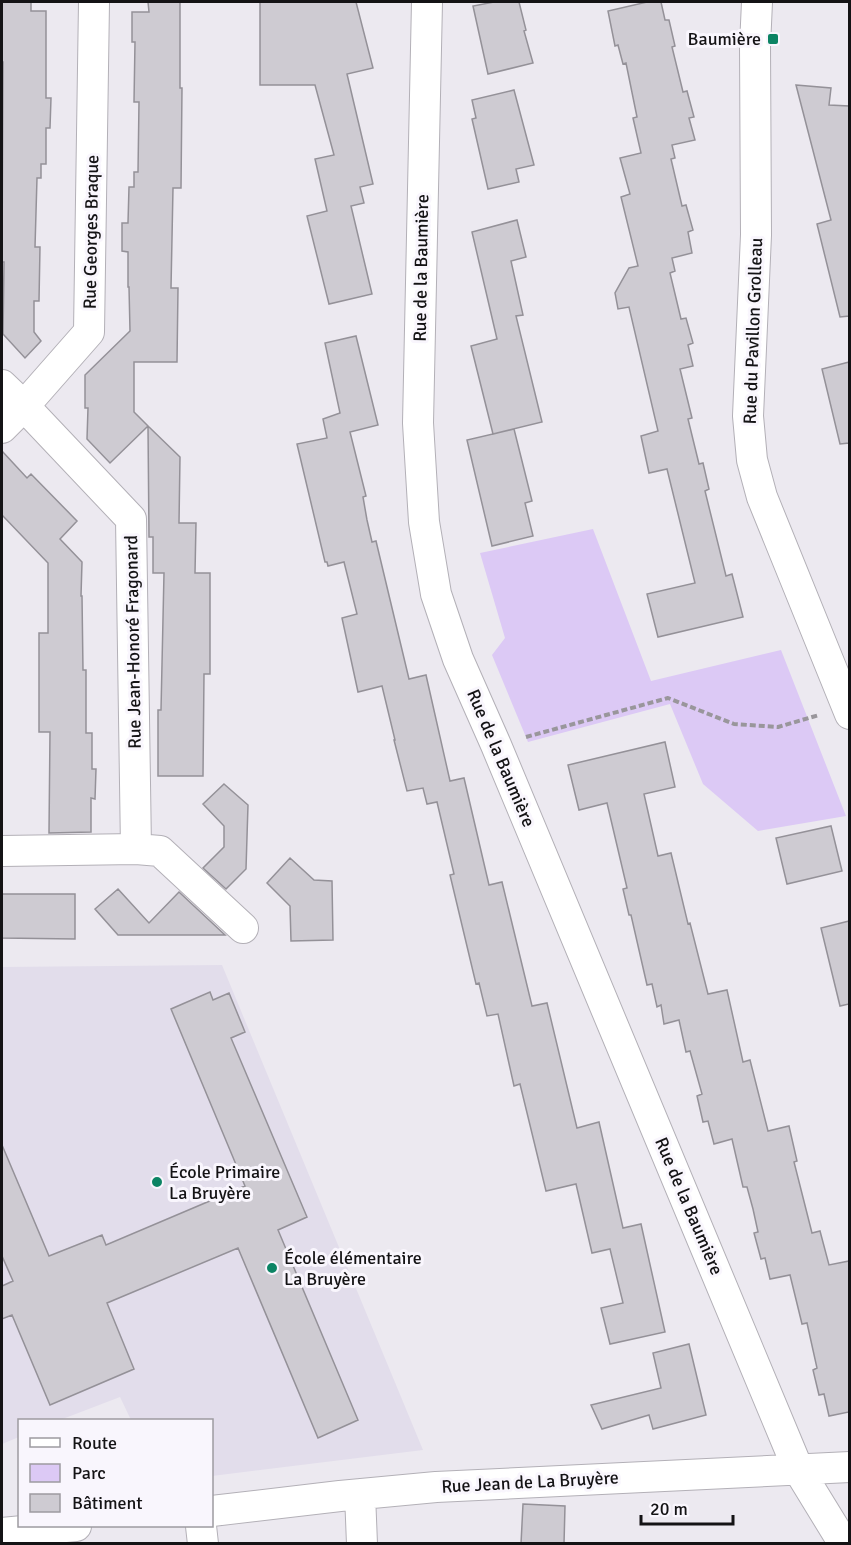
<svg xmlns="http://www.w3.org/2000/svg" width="851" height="1545" viewBox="0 0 851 1545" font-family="Signika,sans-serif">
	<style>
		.built { fill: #e2ddeb }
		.green { fill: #dcc9f5 }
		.building { fill: #cecbd2; stroke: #949198; stroke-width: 1.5 }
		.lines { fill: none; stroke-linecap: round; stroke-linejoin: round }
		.street-casing { stroke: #b3b0b7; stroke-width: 32 }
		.path { stroke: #99969b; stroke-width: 4; stroke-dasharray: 6 3; stroke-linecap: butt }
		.street { stroke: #fff; stroke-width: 30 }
		.poi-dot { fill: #0c8464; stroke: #f9f6fd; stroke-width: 2 }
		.labels { text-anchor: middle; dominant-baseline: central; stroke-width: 6; stroke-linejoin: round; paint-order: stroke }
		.poi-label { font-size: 18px; fill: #141315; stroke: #f9f6fd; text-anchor: start }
		.street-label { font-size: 18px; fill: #141315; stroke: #f9f6fd }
	</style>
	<rect width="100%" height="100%" fill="#ece9f0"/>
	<path class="built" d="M222 965 423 1450 212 1476V1420H131L120 1397 60 1420H20L19 1437 2 1444V967Z"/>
	<path class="green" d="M593 529 651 681 781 650 846 816 758 831 703 784 670 704 528 742 492 655 505 638 480 553Z"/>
	<path class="building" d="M2 2H31V11H46V98H51L50 128H46V164H41V178H37L35 247H40L39 301H34V332L41 341 25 358 3 334 4 262H2L3 62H2Z
		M148 2H180V88H182L181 188H173L171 288H178L177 362H134V412L148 426 110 463 87 439 88 408H85V375L130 331 129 287H128V252L122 251V223H128L129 187H134V172H138L139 102H134L135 42H132V12H149Z
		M260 2H356L373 68 347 74 373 184 360 187 364 203 351 206 372 294 329 304 307 216 327 211 315 159 334 155 315 85H260Z
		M494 2H519L526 30 524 31 533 63 488 74 473 6Z
		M647 2H661L665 20H669L675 46 672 47 683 92 687 91 694 117 689 118 695 140 672 145 675 158 671 159 682 206 686 205 693 230 688 232 692 253 672 258 675 271 670 273 681 319 686 318 693 343 688 345 693 366 680 369 692 418 688 419 699 464 703 463 709 489 705 491 726 576 732 574 743 617 658 637 647 594 695 583 667 469 649 473 641 436 658 431 629 307 618 309 615 293 629 268 638 266 621 197 630 194 620 158 641 153 633 118 637 117 626 63 623 64 618 45 615 46 608 11Z
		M796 85 831 88 829 105 849 106V316L840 317 817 224 831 220Z
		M514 90 534 165 516 169 519 182 488 189 472 119 476 118 472 100Z
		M517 220 526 257 511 261 523 315 516 316 542 422 493 434 471 346 497 339 472 232Z
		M356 336 378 425 350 432 366 496 363 497 367 520 372 542 376 541 409 679 426 675 450 781 464 778 489 885 502 882 532 1006 547 1003 577 1128 599 1122 623 1228 641 1224 665 1332 610 1344 601 1308 623 1303 610 1249 592 1253 576 1184 546 1191 520 1084 514 1086 498 1014 487 1016 479 983 476 984 450 875 454 874 437 802 427 804 423 788 407 791 394 740H395L382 686 358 692 342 618 357 614 344 562 328 566 327 562H325L297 444 327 438 323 419 340 413 325 343Z
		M849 362V443L840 444 822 369Z
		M148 426 180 457 179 523H196L195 573H210V674H204L203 776H158V710H161L164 573H153V537H149Z
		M514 429 532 501 525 503 533 536 492 546 467 440Z
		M2 451 27 478 31 474 77 521 60 539 82 562 81 596H82L83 670H86V733H92V769H96L95 799 91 798V832L49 833 50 732H39V633H48V563L2 515Z
		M665 742 675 787 644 794 658 856 671 853 688 924 690 923 708 994 727 990 743 1062 750 1060 768 1131 789 1126 797 1161 794 1162 812 1233 820 1231 829 1265 849 1261V1412L829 1416 824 1394 819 1395 813 1370 817 1368 807 1323 802 1324 790 1275 770 1279 765 1258 761 1259 754 1233 758 1232 753 1209 747 1187H743L732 1139 714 1144 708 1121 703 1122 697 1096 702 1094 690 1051 686 1052 679 1020 664 1024 661 1005 657 1007 652 984 647 985 631 915H629L623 889 627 888 607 803 579 810 568 765Z
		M224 784 248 805 246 869 226 889 203 868 224 847V826L203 804Z
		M831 826 842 871 787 884 776 838Z
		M290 858 314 880 332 881 333 940 291 941 290 906 267 883Z
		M118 889 149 923 179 892 225 935H118L95 909Z
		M2 894H75V939L2 938Z
		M849 921V1004L840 1006 821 928Z
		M210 992 213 1000 229 993 245 1032 231 1038 307 1217 278 1230 358 1420 318 1438 238 1248 107 1303 134 1369 50 1405 12 1315 2 1319V1286L13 1281 2 1256V1145L49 1256 102 1235 106 1245 245 1186 171 1009Z
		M689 1344 706 1415 653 1429 649 1415 602 1429 591 1405 661 1388 653 1353Z
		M523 1504 565 1506 564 1544H521Z"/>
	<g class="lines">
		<g class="street-casing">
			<path id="street" d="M427 2 418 423 424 522 436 594 458 659 496 745 798 1469 844 1544
				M757 2 755 46 756 235 748 416 752 460 762 497 850 714
				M2 385 24 406 131 519 136 849 2 851
				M2 428 24 406 89 332 94 2
				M136 849 160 851 243 928
				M360 1494 362 1544
				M212 1511 340 1496 436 1487 850 1467
				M201 1526 203 1544
				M2 1533 76 1526"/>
		</g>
		<path class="path" d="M526 737 668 698 734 724 778 727 819 715"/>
		<use href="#street" class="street"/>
	</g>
	<g class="poi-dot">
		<rect x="767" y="33" width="12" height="12" rx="3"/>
		<circle cx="157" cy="1182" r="6"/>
		<circle cx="272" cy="1268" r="6"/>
	</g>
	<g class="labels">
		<g class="poi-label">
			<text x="761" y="39" text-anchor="end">Baumière</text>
			<text x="169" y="1172">École Primaire<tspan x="169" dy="21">La Bruyère</tspan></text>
			<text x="284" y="1258">École élémentaire<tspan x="284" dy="21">La Bruyère</tspan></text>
		</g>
		<g class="street-label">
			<text transform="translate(91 232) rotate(-89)">Rue Georges Braque</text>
			<text transform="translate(421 268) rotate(-89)">Rue de la Baumière</text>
			<text transform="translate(753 331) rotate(-88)">Rue du Pavillon Grolleau</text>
			<text transform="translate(133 642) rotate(-91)">Rue Jean-Honoré Fragonard</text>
			<text transform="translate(501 758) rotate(67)">Rue de la Baumière</text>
			<text transform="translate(689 1206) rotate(67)">Rue de la Baumière</text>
			<text transform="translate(530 1482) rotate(-3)">Rue Jean de La Bruyère</text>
		</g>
	</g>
	<rect width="851" height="1545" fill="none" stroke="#141315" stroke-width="6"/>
	<rect x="18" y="1419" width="195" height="108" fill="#f9f6fd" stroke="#9d9ba0" stroke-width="1.5"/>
	<rect x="30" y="1438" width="30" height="9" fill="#ffffff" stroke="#9d9ba0" stroke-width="1.5"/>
	<text x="72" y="1449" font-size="18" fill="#141315">Route</text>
	<rect x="30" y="1464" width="30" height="18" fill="#dcc9f5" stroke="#9d9ba0" stroke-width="1.5"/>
	<text x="72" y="1479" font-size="18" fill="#141315">Parc</text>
	<rect x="30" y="1494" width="30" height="18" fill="#cecbd2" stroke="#9d9ba0" stroke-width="1.5"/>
	<text x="72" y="1509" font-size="18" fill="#141315">Bâtiment</text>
	<path d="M641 1515v9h92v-9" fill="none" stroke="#141315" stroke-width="3"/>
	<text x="650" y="1515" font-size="18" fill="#141315" stroke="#f9f6fd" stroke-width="4.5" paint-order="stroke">20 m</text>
</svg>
